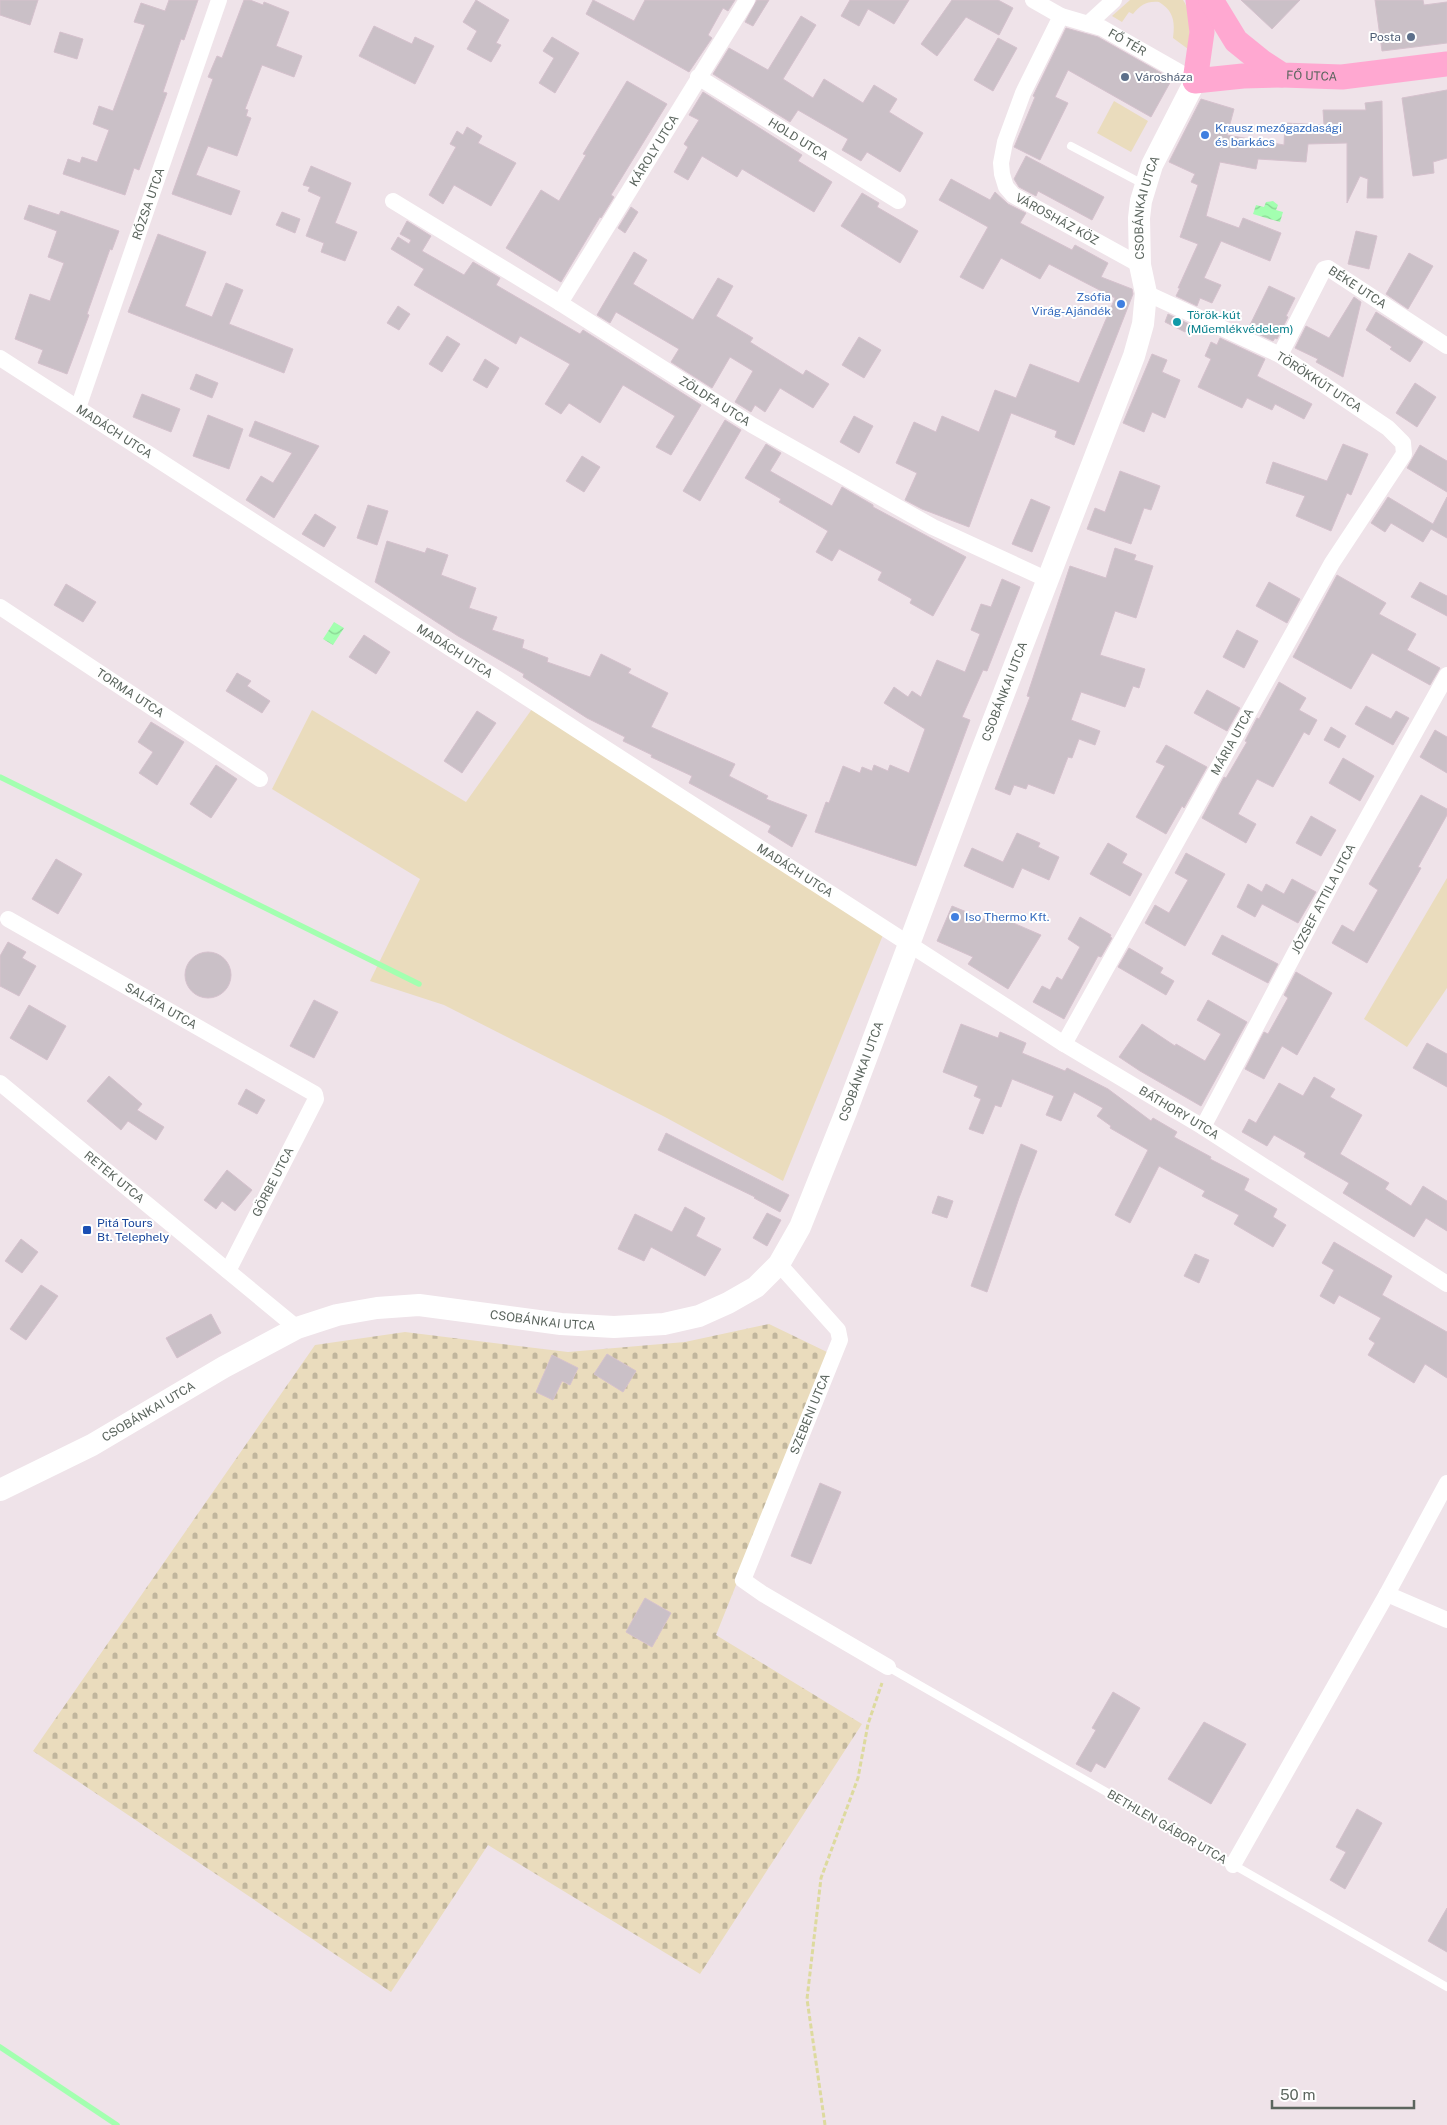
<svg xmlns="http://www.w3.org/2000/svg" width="1447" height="2125" viewBox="0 0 1447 2125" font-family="'Public Sans',sans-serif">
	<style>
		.green { fill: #eadcbd }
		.cemetery { fill: url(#cemetery-stones) }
		.water { fill: url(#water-waves) }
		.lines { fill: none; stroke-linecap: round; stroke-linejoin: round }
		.stream { stroke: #a3ffb0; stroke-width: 5.5 }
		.building { fill: #cac0c7; stroke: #d5c1cd }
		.path { stroke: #ddda9e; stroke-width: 3; stroke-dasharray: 5 2.5; stroke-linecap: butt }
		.lane { stroke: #fff; stroke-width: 8 }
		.street { stroke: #fff; stroke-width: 16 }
		.secondary { stroke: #fff; stroke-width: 22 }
		.primary { stroke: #ffa8d1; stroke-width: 25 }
		.service-dot { fill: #5c6f8a; stroke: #fff; stroke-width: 2 }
		.shop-dot { fill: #3f7fe0; stroke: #fff; stroke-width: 2 }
		.culture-dot { fill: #0f9aa8; stroke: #fff; stroke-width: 2 }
		.transit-dot { fill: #1a4fb4; stroke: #fff; stroke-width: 2 }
		.labels { text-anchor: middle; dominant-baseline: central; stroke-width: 4; stroke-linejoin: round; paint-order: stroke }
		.service-label { font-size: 12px; fill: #4e5e75; stroke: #fff; text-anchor: end }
		.street-label { font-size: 12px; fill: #5b655e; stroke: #fff }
		.shop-label { font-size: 12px; fill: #366cbe; stroke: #fff; text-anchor: start }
		.culture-label { font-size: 12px; fill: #0d838f; stroke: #fff; text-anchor: start }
		.transit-label { font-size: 12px; fill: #164399; stroke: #fff; text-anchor: start }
	</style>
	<defs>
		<pattern id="cemetery-stones" width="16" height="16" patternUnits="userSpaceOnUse" patternTransform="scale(1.25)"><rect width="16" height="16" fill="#eadcbd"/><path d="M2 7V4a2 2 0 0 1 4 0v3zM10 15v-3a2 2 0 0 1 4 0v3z" fill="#c1b69d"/></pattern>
		<pattern id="water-waves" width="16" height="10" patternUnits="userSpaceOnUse" patternTransform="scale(1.25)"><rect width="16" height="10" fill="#a3ffb0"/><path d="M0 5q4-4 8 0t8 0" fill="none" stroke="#88d292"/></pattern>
	</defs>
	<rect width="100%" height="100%" fill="#efe3e9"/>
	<path class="green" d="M1130 0H1183C1193 15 1190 31 1188 49L1173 38C1175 22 1174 11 1159 2 1146 1 1141 5 1133 14L1129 12 1122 22 1112 16Z
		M1114 101 1148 121 1131 152 1097 133Z
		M532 709 883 935 783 1181 665 1117 444 1005 370 981 420 879 272 789 312 710 466 802Z
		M1447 878V988L1407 1047 1364 1019Z"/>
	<path class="cemetery" d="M769 1324 829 1353 716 1635 862 1724 700 1974 488 1845 391 1992 33 1751 315 1345 405 1332 568 1352 685 1342Z"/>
	<path class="water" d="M1273 201 1278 205 1276 210 1283 212 1280 222 1253 214 1256 205 1264 207 1266 202Z
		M334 622 344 628 333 645 323 639Z"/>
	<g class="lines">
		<path class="stream" d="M0 777 419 984
			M0 2047 117 2125"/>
	</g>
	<path class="building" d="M0 0H38L30 25 0 15Z
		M169 0H198L184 40 181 39 163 92 167 93 139 170 134 168 125 195 63 174 68 159 80 163 82 157 97 162 109 130 93 124 99 106 113 111 145 25 134 22 141 3 165 11Z
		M244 0H250L263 5 264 2 289 12 276 46 302 56 294 77 262 65 245 109 248 110 246 116 251 118 237 156 208 146 196 175 240 191 231 215 172 194 213 79 208 77 217 56 222 58Z
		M476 0 509 20 496 43 501 45 491 62 467 49 477 31 463 22Z
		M593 0 634 21 645 0H735L728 11 723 8 708 35 712 38 689 72 586 14Z
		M757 0H769L753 26 745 22Z
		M850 0H909L894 24 868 9 859 26 841 16Z
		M952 0H998L1013 8 999 35 966 17 937 56 921 44Z
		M1241 0H1300L1272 29Z
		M1375 0H1423L1424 5 1447 2V43L1382 51Z
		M801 16 816 25 783 79 813 98 824 79 863 103 874 85 897 99 889 112 923 133 900 172 867 152 861 161 842 150 848 139 798 110 790 122 713 74 729 48 768 70Z
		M374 26 412 44 415 37 434 46 415 84 359 56Z
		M1066 28 1098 37 1172 79 1151 117 1068 70 1055 97 1068 103 1040 160 1014 147 1015 145 1035 97 1033 96Z
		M60 32 83 39 77 59 54 52Z
		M552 37 579 53 555 93 539 83 554 58 543 51Z
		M998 38 1017 48 993 91 974 80Z
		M627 81 667 104 611 195 614 197 601 218 600 217 561 282 506 248 541 190 559 201 586 155 583 154Z
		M1447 90V158L1433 162 1434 173 1413 176 1402 98Z
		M703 92 802 155 798 161 832 182 814 212 742 169 737 177 702 156 688 180 674 172 688 147 684 144 699 120 689 115Z
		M1201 99 1234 109 1227 135 1284 145 1285 123 1324 125 1323 110H1366L1365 103 1382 101 1383 198H1367L1368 179 1360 176 1347 203V143L1308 144 1306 162 1258 159 1256 169 1220 162 1206 216 1239 228 1243 218 1281 233 1270 261 1221 241 1204 278 1221 285 1212 303 1200 298 1197 306 1176 296 1180 288H1178L1198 244 1180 237 1198 185 1191 182 1195 174 1169 162Z
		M467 127 482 136 478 143 516 163 491 206 454 185 443 204 429 195 456 147 450 144 457 131 463 135Z
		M1026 156 1104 197 1092 220 1038 191 1036 196 1019 187 1014 179Z
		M311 166 351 183 335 223 357 232 345 261 321 252 324 243 306 236 321 197 308 191 310 187 303 185Z
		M951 179 990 200 995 192 1008 204 1026 213 1020 223 1072 250 1075 245 1108 263 1101 277 1132 289 1133 294 1074 445 1055 437 1057 431 1011 413 969 527 922 509 905 500 917 473 896 463 914 422 936 432 942 416 979 432 995 390 1016 398 1030 364 1079 383 1115 298 1049 264 1040 279 1001 258 983 289 960 277 988 227 939 200Z
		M862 193 879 203 877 207 918 231 900 263 841 226Z
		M29 205 59 215 61 211 119 231 112 250 110 249 87 314 89 315 82 334 67 374 38 363 43 350 15 339 30 294 50 301 64 263 48 257 57 231 24 219Z
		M631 207 638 212 625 233 618 228Z
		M282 212 300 219 295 233 276 225Z
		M407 221 431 236 422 251 464 275 473 262 500 278 496 285 580 334 583 330 701 405 671 455 656 447 675 416 623 385 600 423 569 403 561 414 545 404 570 364 520 336 516 344 414 285 424 269 391 249 398 237 409 244 411 240 400 234Z
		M1356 231 1377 236 1369 269 1348 264Z
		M158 234 206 252 185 306 212 317 226 283 243 290 229 324 293 349 284 373 128 312Z
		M634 252 647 260 633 284 693 320 718 278 733 286 716 316 753 338 750 342 803 375 806 370 829 384 813 408 780 388 765 412 755 405 751 412 735 402 753 371 730 357 712 388 671 362 679 349 616 312 610 323 597 315Z
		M1409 253 1433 266 1408 309 1386 294Z
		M1269 286 1295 298 1286 316 1288 317 1277 339 1275 338 1273 341 1248 329Z
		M1354 297 1361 302 1343 377 1316 362 1318 359 1295 348 1306 326 1329 338Z
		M398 306 410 314 399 330 387 323Z
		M1376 312 1423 342 1410 362 1390 349 1392 347 1366 330Z
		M1168 314 1189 324 1185 332 1165 322Z
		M447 336 460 344 442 372 429 364Z
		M859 337 881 350 864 378 842 365Z
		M1220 338 1265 359 1257 376 1312 404 1304 419 1275 404 1272 410 1247 398 1242 408 1198 387 1211 359 1205 356 1211 342 1217 345Z
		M1152 354 1167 360 1162 372 1180 380 1165 418 1152 412 1144 432 1123 423Z
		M485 359 499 368 487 388 473 380Z
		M196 374 218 383 212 398 190 389Z
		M1415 383 1436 397 1417 427 1396 413Z
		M142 394 180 409 171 432 133 417Z
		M208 415 243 429 229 469 193 456Z
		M854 416 873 426 859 453 840 442Z
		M725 420 741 430 700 501 683 491Z
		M255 421 319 446 274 518 246 500 261 476 273 483 292 453 249 436Z
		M766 444 781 453 770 471 832 506 842 487 873 505V507L966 557 933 616 910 603 912 599 878 580 882 572 839 549 832 561 816 552 828 531 779 502 781 499 745 478Z
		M1343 444 1368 454 1351 495 1347 493 1331 531 1296 516 1305 496 1266 483 1273 462 1327 481Z
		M1420 445 1447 461V492L1407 468Z
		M582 456 600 467 584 492 566 481Z
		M1120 471 1160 486 1151 510 1144 508 1131 544 1087 529 1095 508 1105 512Z
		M1388 497 1433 524 1447 497V538L1431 529 1423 542 1391 523 1385 532 1371 523Z
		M1031 499 1050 507 1032 552 1012 544Z
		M368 505 388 511 377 545 357 538Z
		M315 514 336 527 324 547 302 534Z
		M387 541 425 553 427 548 448 555 441 575 476 588 469 608 497 617 492 630 524 640 522 648 548 658 547 662 590 677 601 654 631 669 628 673 668 693 651 727 735 764 729 776 768 796 766 799 807 815 792 847 768 832 771 826 689 783 692 776 651 757 652 755 623 741 625 737 587 718 523 677 524 674 458 636 375 582Z
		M1115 548 1136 555 1134 560 1153 566 1136 618 1115 611 1100 655 1145 669 1139 688 1133 686 1125 707 1081 692 1071 720 1100 731 1095 745 1079 739 1072 758 1068 757 1054 794 1028 784 1026 789 1014 785 1010 795 995 789 1030 697 1027 696 1070 566 1106 578Z
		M1337 575 1386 603 1379 614 1416 634 1407 650 1440 668 1430 685 1372 653 1351 689 1293 657Z
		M1002 579 1020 587 987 671 983 670 962 717 970 720 916 866 815 832 826 802 829 803 843 766 860 773 862 767 872 771 874 765 888 771 890 765 909 773 925 729 884 703 894 687 908 697 912 691 921 697 937 660 965 672 980 634 971 630 981 604 991 607Z
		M1269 582 1300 599 1287 623 1256 606Z
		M1420 582 1447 596V616L1411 597Z
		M66 584 96 602 83 622 54 605Z
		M1237 630 1258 641 1244 668 1223 657Z
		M364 635 390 652 376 674 349 657Z
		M237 673 251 681 247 686 270 701 262 713 226 691Z
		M1279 682 1306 698 1299 710 1317 720 1309 735 1304 732 1273 787 1257 779 1238 814 1256 824 1246 843 1202 818 1224 777 1226 778 1247 742 1245 741 1257 718 1259 719Z
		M1207 690 1240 708 1227 731 1194 713Z
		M1366 706 1391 719 1396 711 1409 718 1393 745 1355 724Z
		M477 711 496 723 462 773 444 761Z
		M151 722 184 742 157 785 139 773 153 752 138 742Z
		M1331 727 1346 736 1339 748 1324 740Z
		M1435 730 1447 737V773L1420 757Z
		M1166 745 1207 767 1184 808 1182 806 1166 834 1136 817 1165 766 1156 762Z
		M1343 758 1374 776 1360 801 1329 783Z
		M216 765 237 779 211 818 190 804Z
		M1421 795 1447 809V815L1418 867 1421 868 1367 963 1332 943 1342 925 1354 932 1378 890 1369 884Z
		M1311 816 1336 830 1321 856 1296 843Z
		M1017 833 1040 843 1038 847 1059 857 1049 880 1022 868 1013 888 964 866 972 848 1003 862Z
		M1108 843 1127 854 1122 863 1142 874 1130 896 1090 874Z
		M1186 853 1225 874 1185 946 1145 923 1155 905 1169 913 1188 880 1175 873Z
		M56 859 82 874 58 914 32 899Z
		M1292 879 1316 892 1298 923 1262 904 1255 917 1237 907 1248 884 1262 892 1266 884 1284 894Z
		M952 906 991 922 995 915 1041 935 1008 989 968 964 973 957 937 941Z
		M1080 917 1111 935 1110 937 1112 938 1101 957 1098 956 1064 1019 1033 1002 1042 986 1050 990 1057 977 1062 980 1080 947 1068 939Z
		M1222 935 1278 964 1268 983 1212 954Z
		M8 942 26 952 22 958 36 966 19 996 0 986V956Z
		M1129 948 1163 968 1160 973 1174 981 1166 995 1118 967Z
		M185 975a23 23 0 1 1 46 0a23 23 0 1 1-46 0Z
		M1296 972 1332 993 1297 1055 1282 1046 1264 1079 1245 1069 1264 1032 1268 1034 1288 998 1284 995Z
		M314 1000 338 1012 314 1058 290 1046Z
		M1208 1000 1247 1022 1201 1106 1140 1071 1119 1057 1142 1024 1175 1046 1176 1044 1205 1061 1221 1034 1197 1020Z
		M29 1005 66 1026 47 1060 10 1038Z
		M961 1024 998 1038 1000 1032 1026 1043 1022 1053 1065 1071 1067 1068 1108 1089 1151 1121 1153 1118 1177 1132 1174 1137 1211 1157 1210 1159 1249 1179 1244 1190 1277 1209 1273 1217 1286 1225 1273 1247 1234 1224 1239 1215 1202 1196 1205 1191 1159 1166 1130 1223 1115 1215 1148 1150 1110 1128 1111 1126 1097 1116 1103 1108 1074 1092 1061 1121 1046 1115 1054 1096 1012 1079 1001 1107 995 1105 983 1134 969 1129 981 1099 974 1096 978 1086 943 1072Z
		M1427 1043 1447 1054V1087L1413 1068Z
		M109 1076 142 1104 137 1110 164 1127 156 1140 128 1121 121 1130 87 1101Z
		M1314 1077 1335 1089 1330 1097 1362 1115 1340 1154 1389 1183 1385 1189 1411 1206 1423 1186 1447 1201V1231L1426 1218 1414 1237 1343 1193 1349 1183 1304 1157 1306 1153 1274 1135 1267 1146 1242 1132 1249 1119 1256 1123 1279 1083 1303 1096Z
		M246 1089 265 1100 257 1114 238 1104Z
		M666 1133 789 1195 780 1212 754 1198 755 1197 658 1150Z
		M1021 1144 1037 1151 1019 1198 987 1292 971 1286Z
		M227 1170 252 1190 235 1211 222 1201 216 1209 204 1200Z
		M938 1196 953 1201 947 1218 932 1213Z
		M685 1207 705 1218 696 1236 721 1249 705 1276 651 1247 644 1261 618 1249 635 1214 672 1232Z
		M767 1213 781 1220 767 1246 753 1238Z
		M21 1239 38 1252 22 1273 5 1261Z
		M1334 1242 1392 1276 1382 1295 1447 1332V1378L1425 1364 1414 1383 1368 1355 1375 1343 1369 1339 1381 1318 1339 1295 1334 1304 1320 1296 1334 1270 1322 1263Z
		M1195 1254 1209 1260 1199 1283 1184 1276Z
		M41 1285 58 1296 26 1340 10 1329Z
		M211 1314 221 1333 177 1358 166 1338Z
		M607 1354 636 1371 623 1392 594 1374Z
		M552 1355 578 1368 570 1385 562 1381 553 1400 536 1392Z
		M820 1483 841 1492 811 1564 791 1556Z
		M645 1598 671 1613 652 1647 626 1632Z
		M1113 1692 1140 1708 1105 1768 1096 1763 1091 1772 1076 1764 1096 1730 1092 1728Z
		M1204 1722 1246 1744 1211 1804 1168 1779Z
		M1357 1809 1382 1823 1345 1889 1330 1880 1346 1852 1336 1847Z
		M1447 1908V1952L1428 1941Z"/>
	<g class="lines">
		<path class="path" d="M825 2125 807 1999 821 1878 858 1778 868 1724 882 1683"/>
		<path class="lane" d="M1071 146 1143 184
			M888 1667 1447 1987"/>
		<g class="street">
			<path id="s1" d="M1033 0 1061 16 1102 28 1195 81"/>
			<path id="s2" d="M1061 16 1023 93 1005 142 1001 163 1002 174 1006 187 1013 195 1140 265"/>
			<path d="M1088 24 1114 0"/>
			<path id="s3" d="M698 77 898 201"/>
			<path id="s4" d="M393 201 560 303 752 425 933 527 1048 580"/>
			<path id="s5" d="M560 303 747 0"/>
			<path id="s6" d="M1280 355 1324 269 1328 268 1447 346"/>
			<path id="s7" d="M0 358 1064 1044 1203 1127 1447 1284"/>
			<path id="s8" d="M78 408 219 0"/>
			<path id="s9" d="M0 607 260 779"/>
			<path id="s10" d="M8 919 315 1094 316 1099 228 1271"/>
			<path id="s11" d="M1064 1044 1332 563 1404 454 1403 443 1388 428 1280 355 1146 293"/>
			<path id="s12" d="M0 1083 297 1328"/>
			<path id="s13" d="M1203 1127 1351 847 1447 675"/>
			<path d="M779 1264 838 1330 840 1340 743 1580 763 1594 888 1667"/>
			<path d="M1387 1594 1447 1620"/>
			<path d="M1233 1865 1387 1594 1447 1483"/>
		</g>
		<path class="secondary" id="s14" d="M0 1490 92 1445 224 1367 297 1328 337 1315 377 1308 419 1305 561 1324 614 1327 664 1324 699 1316 728 1303 756 1287 779 1264 800 1227 846 1112 977 763 1134 356 1143 324 1146 293 1140 265 1139 218 1141 201 1152 165 1195 81"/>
		<g class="primary">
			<path d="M1198 0 1202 32 1195 81 1243 76 1282 75"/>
			<path id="s15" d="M1211 0 1236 41 1262 62 1282 75 1342 77 1447 64"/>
		</g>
	</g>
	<g class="service-dot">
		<circle cx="1411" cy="37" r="5"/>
		<circle cx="1125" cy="77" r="5"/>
	</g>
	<g class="shop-dot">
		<circle cx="1205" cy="135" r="5"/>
		<circle cx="1121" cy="304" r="5"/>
		<circle cx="955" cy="917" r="5"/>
	</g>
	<circle class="culture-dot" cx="1177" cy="322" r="5"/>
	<rect class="transit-dot" x="82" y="1225" width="10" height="10" rx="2.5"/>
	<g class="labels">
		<g class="service-label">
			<text x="1401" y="37">Posta</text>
			<text x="1135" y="77" text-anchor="start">Városháza</text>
		</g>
		<g class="street-label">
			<text stroke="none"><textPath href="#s1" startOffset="104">FŐ TÉR</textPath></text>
			<text stroke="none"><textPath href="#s15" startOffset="135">FŐ UTCA</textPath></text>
			<text stroke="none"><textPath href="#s3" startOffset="118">HOLD UTCA</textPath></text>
			<text stroke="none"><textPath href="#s5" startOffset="179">KÁROLY UTCA</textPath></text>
			<text stroke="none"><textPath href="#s8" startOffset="216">RÓZSA UTCA</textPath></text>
			<text stroke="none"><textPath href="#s14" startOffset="1969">CSOBÁNKAI UTCA</textPath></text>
			<text stroke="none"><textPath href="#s2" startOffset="245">VÁROSHÁZ KÖZ</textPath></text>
			<text stroke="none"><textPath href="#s6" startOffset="136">BÉKE UTCA</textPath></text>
			<text transform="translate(1319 382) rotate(33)">TÖRÖKKÚT UTCA</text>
			<text stroke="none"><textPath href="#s4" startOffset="379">ZÖLDFA UTCA</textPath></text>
			<text stroke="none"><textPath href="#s7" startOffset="136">MADÁCH UTCA</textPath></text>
			<text stroke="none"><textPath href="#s7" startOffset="541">MADÁCH UTCA</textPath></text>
			<text stroke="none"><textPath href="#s14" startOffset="1458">CSOBÁNKAI UTCA</textPath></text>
			<text stroke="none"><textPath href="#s9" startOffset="156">TORMA UTCA</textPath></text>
			<text stroke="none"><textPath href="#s11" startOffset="346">MÁRIA UTCA</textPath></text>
			<text stroke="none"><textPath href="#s7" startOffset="946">MADÁCH UTCA</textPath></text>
			<text stroke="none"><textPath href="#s13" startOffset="258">JÓZSEF ATTILA UTCA</textPath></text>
			<text stroke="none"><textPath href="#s10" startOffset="176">SALÁTA UTCA</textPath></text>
			<text stroke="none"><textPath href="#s14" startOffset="1052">CSOBÁNKAI UTCA</textPath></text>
			<text stroke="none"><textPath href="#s7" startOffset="1400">BÁTHORY UTCA</textPath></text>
			<text stroke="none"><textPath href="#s12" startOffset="148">RETEK UTCA</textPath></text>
			<text transform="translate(273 1182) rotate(-63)">GÖRBE UTCA</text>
			<text stroke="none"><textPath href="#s14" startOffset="588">CSOBÁNKAI UTCA</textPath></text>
			<text stroke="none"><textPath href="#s14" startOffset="168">CSOBÁNKAI UTCA</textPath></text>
			<text transform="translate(810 1414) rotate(-68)">SZEBENI UTCA</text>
			<text transform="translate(1167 1827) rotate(30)">BETHLEN GÁBOR UTCA</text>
		</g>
		<g class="shop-label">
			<text x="1215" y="128">Krausz mezőgazdasági<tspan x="1215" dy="14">és barkács</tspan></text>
			<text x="1111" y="297" text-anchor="end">Zsófia<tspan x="1111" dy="14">Virág-Ajándék</tspan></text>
			<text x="965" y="917">Iso Thermo Kft.</text>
		</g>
		<g class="culture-label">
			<text x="1187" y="315">Török-kút<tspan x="1187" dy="14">(Műemlékvédelem)</tspan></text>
		</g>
		<g class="transit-label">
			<text x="97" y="1223">Pitá Tours<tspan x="97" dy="14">Bt. Telephely</tspan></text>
		</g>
	</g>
	<path d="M1272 2100v8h142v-8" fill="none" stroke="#5b655e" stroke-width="2.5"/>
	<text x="1280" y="2100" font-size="15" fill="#5b655e" stroke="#ffffff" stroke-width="4" paint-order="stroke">50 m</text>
</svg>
